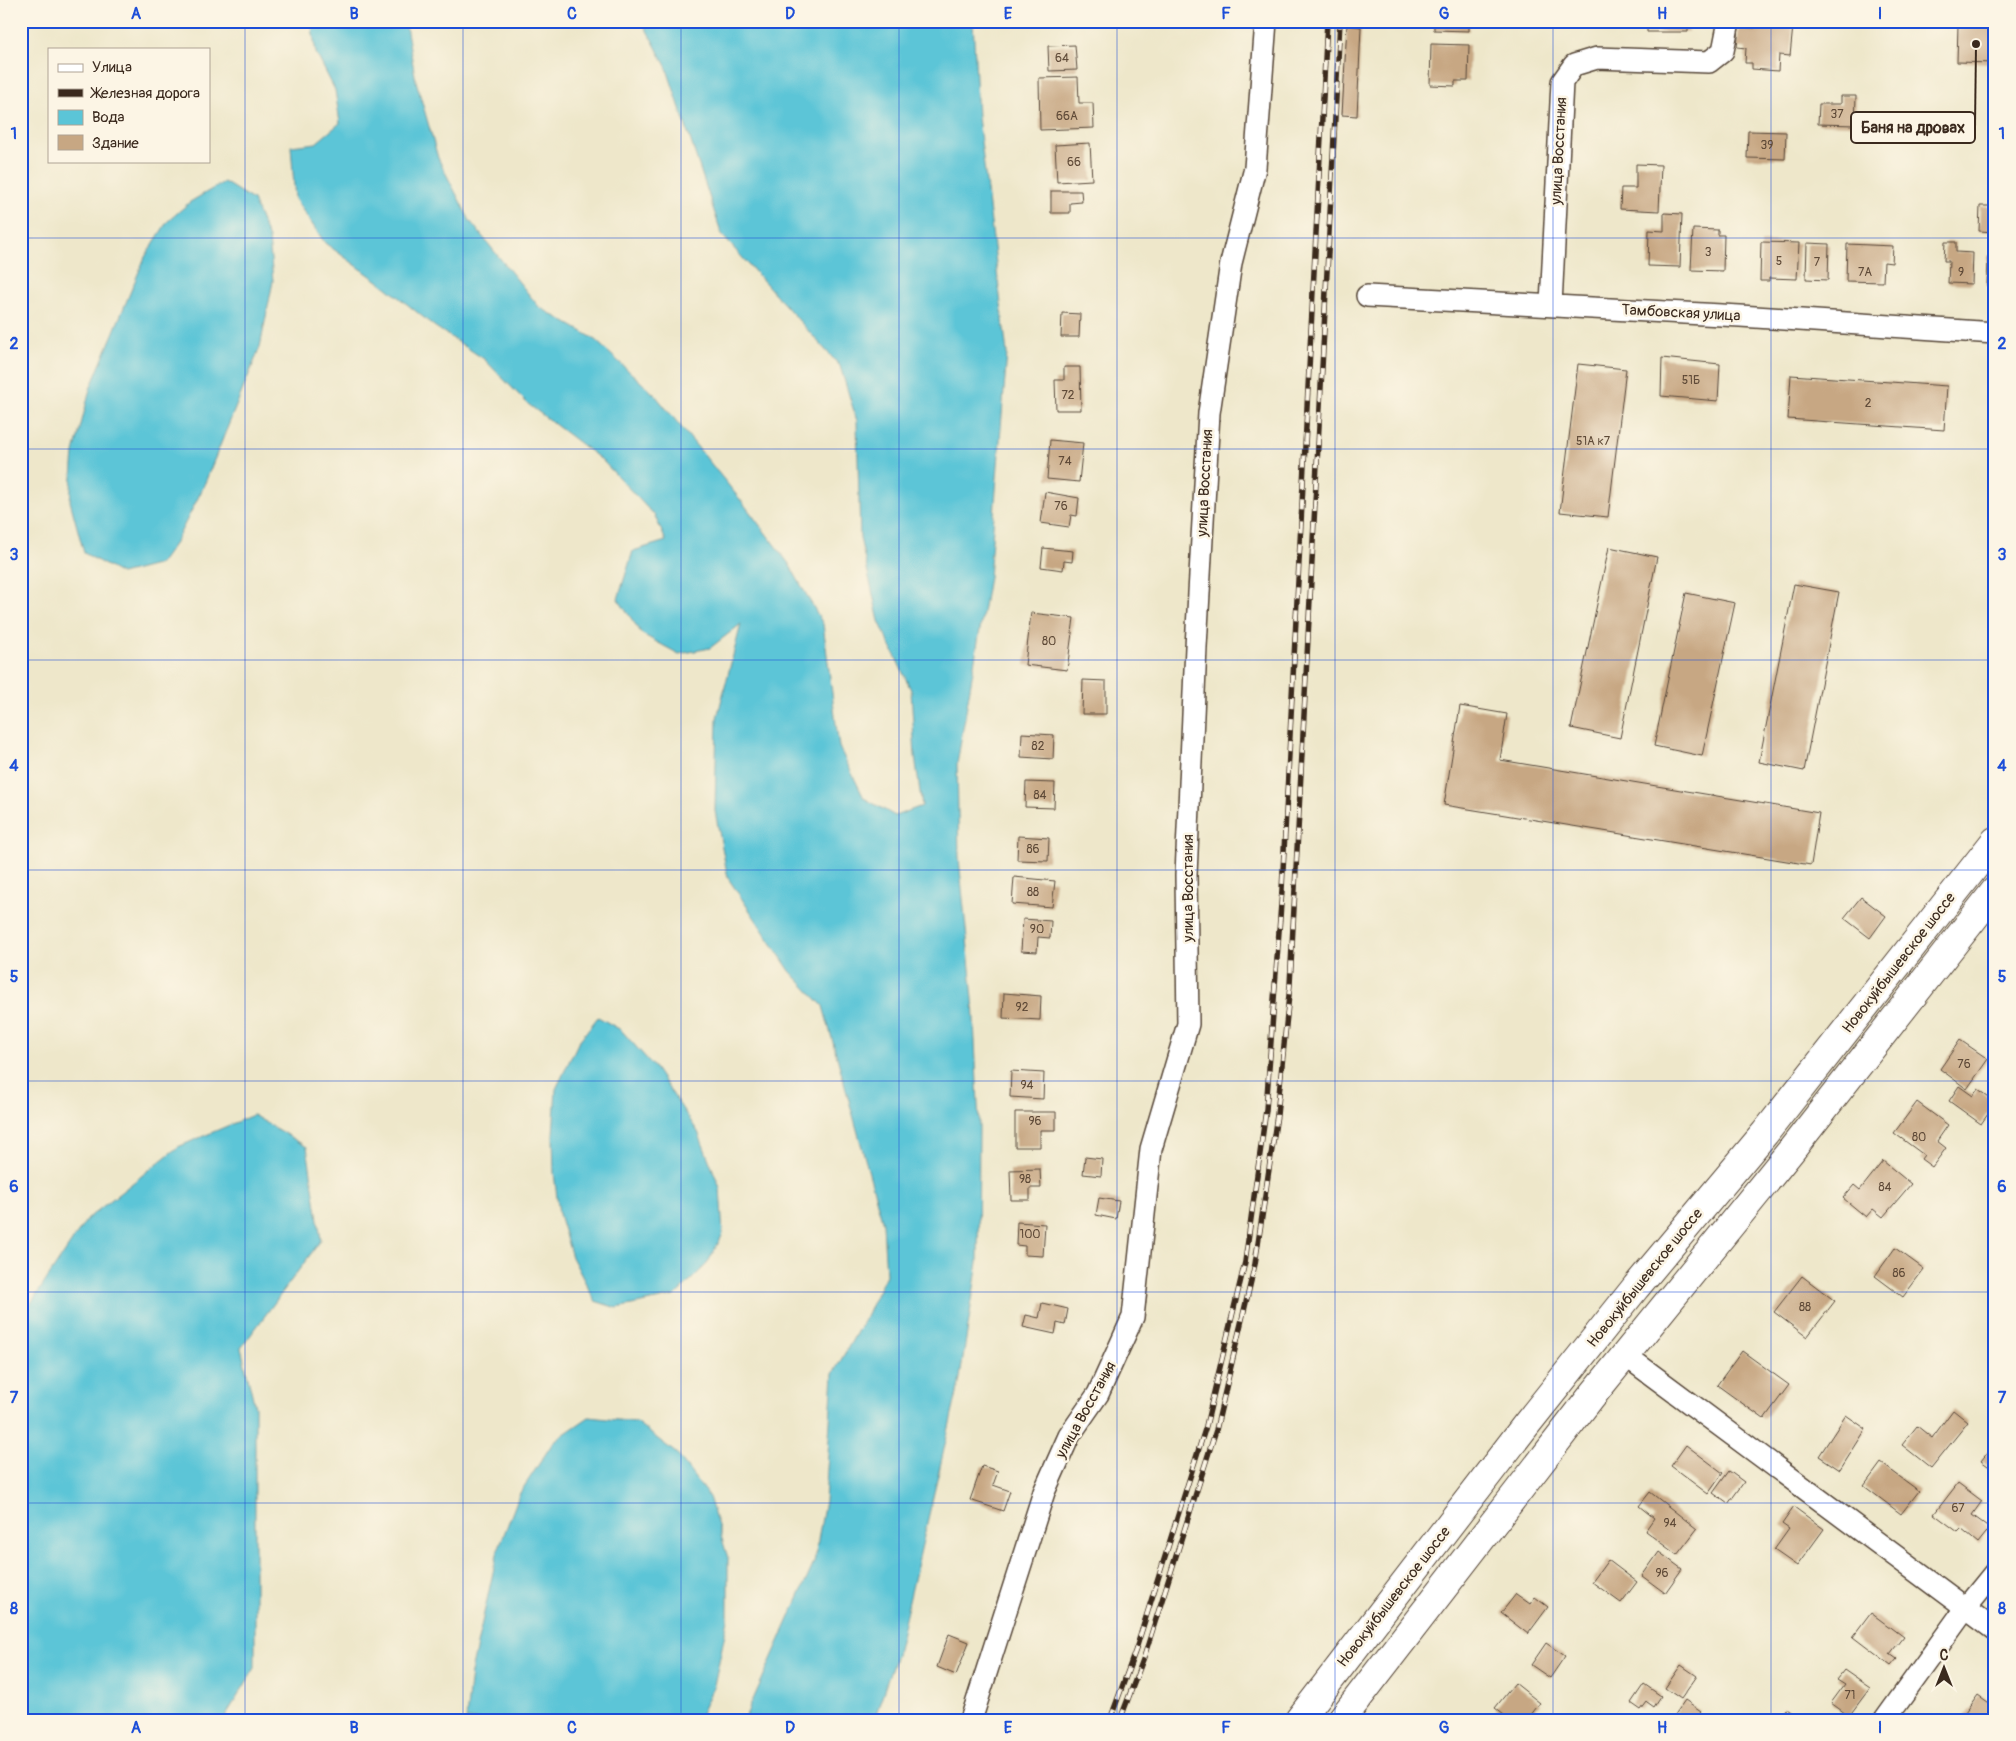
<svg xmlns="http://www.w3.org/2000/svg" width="2016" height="1741" viewBox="0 0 2016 1741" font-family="Pangolin,sans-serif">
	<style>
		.water { fill: #5bc5d7; stroke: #4b787a }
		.building { fill: #c7a783 }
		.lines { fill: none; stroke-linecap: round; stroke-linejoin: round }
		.minor-casing { stroke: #564638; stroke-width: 24 }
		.primary-casing { stroke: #564638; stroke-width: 30 }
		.minor { stroke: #fff; stroke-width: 21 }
		.primary { stroke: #fff; stroke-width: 28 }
		.rail-casing { stroke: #3b2a1e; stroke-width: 5.5 }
		.rail { stroke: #fcf5e5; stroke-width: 4; stroke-dasharray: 11; stroke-linecap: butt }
		.grid { fill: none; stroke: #1d4ed8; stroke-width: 1; stroke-opacity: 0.55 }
		.labels { text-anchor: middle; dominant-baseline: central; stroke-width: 5; stroke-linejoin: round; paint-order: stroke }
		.number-label { font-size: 12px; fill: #5e4937 }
		.street-label { font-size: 15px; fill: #3b2a1e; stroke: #fcf5e5 }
		.leader { fill: none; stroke: #3b2a1e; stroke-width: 2 }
		.callout-dot { fill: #3b2a1e; stroke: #fcf5e5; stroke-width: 2 }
		.callout { fill: #fcf5e5; stroke: #3b2a1e; stroke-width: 2 }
		.callout-label { font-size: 16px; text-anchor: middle; font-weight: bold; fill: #3b2a1e }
		.neatline { fill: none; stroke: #1d4ed8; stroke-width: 2 }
		.grid-label { font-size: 16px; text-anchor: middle; font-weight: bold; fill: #1d4ed8 }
	</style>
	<rect width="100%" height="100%" fill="#fcf5e5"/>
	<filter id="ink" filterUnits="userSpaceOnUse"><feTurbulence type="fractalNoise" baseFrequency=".02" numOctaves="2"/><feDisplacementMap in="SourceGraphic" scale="10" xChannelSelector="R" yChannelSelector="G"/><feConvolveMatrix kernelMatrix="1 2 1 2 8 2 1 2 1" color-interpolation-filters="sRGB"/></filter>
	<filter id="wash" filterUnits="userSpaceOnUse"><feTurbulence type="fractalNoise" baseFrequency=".0096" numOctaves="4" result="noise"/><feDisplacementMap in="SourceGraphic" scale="20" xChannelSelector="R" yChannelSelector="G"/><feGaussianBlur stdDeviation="1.12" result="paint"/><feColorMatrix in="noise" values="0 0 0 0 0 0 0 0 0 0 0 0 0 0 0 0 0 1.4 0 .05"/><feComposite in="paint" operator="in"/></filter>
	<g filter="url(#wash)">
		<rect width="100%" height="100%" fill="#eee7ca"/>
		<path class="water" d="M311 21H405L416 81 438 158 470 221 539 307 593 338 655 395 743 503 789 564 823 624 839 747 864 798 895 816 922 806 915 756 911 690 879 621 860 538 857 421 840 366 722 235 666 66 642 21H973L978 117 1007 353 989 577 957 764 959 859 973 999 979 1126 978 1262 959 1384 898 1649 874 1720H744L814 1563 825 1501 833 1374 865 1318 886 1275 883 1224 823 1006 790 971 728 878 715 811 717 718 741 624 710 648 679 654 642 634 618 599 633 551 666 541 655 516 602 460 528 404 484 359 434 326 386 287 325 243 295 199 291 146 316 143 340 123 335 90 316 53Z
			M224 182 253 200 269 239 273 281 260 347 202 490 175 543 160 564 121 574 84 553 70 501 74 453 90 389 145 257 167 222 190 202Z
			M598 1017 621 1030 655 1068 698 1132 720 1188 723 1234 707 1264 675 1296 617 1308 595 1301 572 1257 559 1214 554 1173 553 1135 556 1089 579 1041Z
			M253 1115 307 1147 321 1240 241 1348 255 1407V1668L223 1720H21V1318L87 1219 178 1147Z
			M589 1417 636 1422 676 1453 709 1497 728 1558V1619L714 1685 698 1720H466L471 1672 498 1550 520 1493 554 1441Z"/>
		<g id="blocks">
			<path class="building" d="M1434 21H1469V31L1434 30Z
				M1647 21H1688V32H1647Z
				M1987 22H1995V63L1957 62 1958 25 1987 26Z
				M1756 23 1793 26 1790 56 1779 55 1778 71 1752 69V63H1745L1746 48 1737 47 1739 27 1755 28Z
				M1347 25 1361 27 1357 116 1342 115Z
				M1431 44 1469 45 1468 81H1455V86L1430 85Z
				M1075 45 1077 70 1049 71 1048 46Z
				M1078 77 1079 103H1093L1094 128 1040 130 1039 78Z
				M1841 96H1856L1855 125 1818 124 1819 104H1841Z
				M1748 131 1786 132 1785 159 1747 158Z
				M1090 143 1092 180 1057 182 1055 145Z
				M1636 164 1661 165 1659 211 1620 209 1621 188H1636Z
				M1051 191H1081L1082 202 1070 203V213H1051Z
				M1980 206H1995V232L1979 231Z
				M1664 213 1682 214 1680 267 1648 266 1649 230 1664 231Z
				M1693 229 1718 230V235H1724L1723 271 1691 270Z
				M1761 242 1799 243 1797 279 1769 278V281H1760Z
				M1945 242H1956V252L1973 253 1972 284 1948 283 1949 261H1944Z
				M1807 243 1829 244 1828 280 1806 279Z
				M1847 244 1893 246 1892 263 1884 262 1883 282 1846 281Z
				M1988 256H1995V286H1987Z
				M1062 313 1080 314 1079 337H1061Z
				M1662 358 1720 364 1718 401 1661 396Z
				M1578 364 1626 369 1608 517 1560 512Z
				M1064 367H1080L1081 410H1056L1055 380H1064Z
				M1791 375 1947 386 1944 430 1788 419Z
				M1050 440 1083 443 1079 482 1047 479Z
				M1045 492 1079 498 1077 516 1071 515 1069 527 1041 523Z
				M1609 547 1657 557 1620 738 1571 728Z
				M1043 548 1073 551 1072 562 1064 561 1063 570 1041 567Z
				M1794 584 1839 592 1804 771 1759 762Z
				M1686 593 1735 603 1702 756 1654 746Z
				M1031 613 1074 618 1067 670 1025 665Z
				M1083 680 1106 681V714H1082Z
				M1460 706 1507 714 1500 760 1819 813 1811 865 1444 805Z
				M1022 733 1054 735 1053 759 1021 757Z
				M1026 782 1055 783 1054 808 1025 807Z
				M1018 836 1049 838 1048 861 1017 860Z
				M1014 877 1055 881 1052 907 1012 904Z
				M1861 897 1886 916 1870 938 1844 918Z
				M1023 919 1051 921 1050 938 1038 937 1037 952 1021 951Z
				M1004 993 1041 996 1040 1020 1003 1018Z
				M1960 1040 1988 1059 1967 1089 1940 1069Z
				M1011 1071 1044 1073 1043 1099 1010 1097Z
				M1959 1086 1973 1096 1978 1089 1995 1101V1104L1981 1124 1949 1101Z
				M1917 1102 1948 1125 1937 1141 1946 1148 1932 1167 1921 1159 1924 1155 1894 1133Z
				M1015 1112H1056V1130H1040V1147H1015Z
				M1085 1157 1102 1159 1101 1176 1083 1174Z
				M1883 1161 1911 1184 1883 1217 1873 1209 1866 1217 1843 1198 1854 1185 1860 1190Z
				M1040 1169 1041 1188H1030V1200H1011L1010 1170Z
				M1099 1198 1119 1201 1116 1219 1096 1215Z
				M1017 1222 1045 1224 1043 1256 1025 1255V1246L1016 1245Z
				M1895 1248 1924 1269 1903 1297 1875 1276Z
				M1802 1276 1835 1301 1807 1337 1774 1312Z
				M1042 1303 1068 1309 1065 1325 1057 1323 1055 1334 1023 1327 1026 1315 1039 1318Z
				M1742 1351 1789 1385 1764 1419 1717 1385Z
				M1953 1410 1968 1422 1931 1468 1902 1445 1917 1426 1932 1438Z
				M1846 1415 1866 1429 1840 1470 1819 1456Z
				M1995 1443V1471L1981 1461Z
				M1686 1445 1723 1473 1708 1494 1671 1466Z
				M1881 1463 1919 1491 1901 1514 1864 1486Z
				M982 1466 998 1471 993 1485 1010 1491 1003 1511 970 1500Z
				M1729 1471 1744 1482 1728 1504 1713 1493Z
				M1958 1483 1982 1501 1972 1515 1990 1528 1978 1543 1961 1529 1958 1532 1934 1514Z
				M1650 1492 1697 1529 1677 1555 1645 1531 1654 1518 1639 1506Z
				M1794 1507 1824 1529 1797 1566 1774 1550 1789 1529 1782 1524Z
				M1659 1552 1682 1569 1665 1593 1642 1576Z
				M1608 1560 1637 1582 1621 1603 1592 1582Z
				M1516 1594 1530 1604 1535 1597 1548 1607 1528 1634 1501 1613Z
				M1871 1613 1903 1637 1890 1654 1897 1659 1891 1666 1853 1637Z
				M949 1634 969 1642 956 1675 937 1667Z
				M1546 1643 1565 1656 1550 1678 1531 1665Z
				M1681 1665 1697 1676 1681 1699 1665 1688Z
				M1844 1670 1870 1688 1849 1716 1831 1703 1845 1684 1837 1679Z
				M1515 1683 1540 1703 1527 1720H1499L1504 1715 1495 1708Z
				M1644 1684 1661 1696 1654 1707 1647 1702 1641 1710 1631 1703Z
				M1978 1695 1995 1707V1720H1960Z
				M1685 1700 1701 1711 1697 1716 1703 1720H1671Z
				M1786 1709 1801 1720H1778Z"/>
		</g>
	</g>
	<g filter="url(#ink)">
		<use href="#blocks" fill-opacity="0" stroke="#564638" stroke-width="1"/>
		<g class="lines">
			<g class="minor-casing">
				<path id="minor" d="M1367 296 1740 316 1995 333
					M1551 305 1562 82 1574 65 1597 58 1709 62 1723 51 1729 21
					M1625 1355 1995 1630
					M971 1720 1044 1492 1069 1436 1098 1394 1133 1317 1151 1149 1188 1024 1186 875 1196 647 1209 413 1231 263 1255 168 1266 21
					M1885 1720 1965 1609 1995 1572"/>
			</g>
			<g class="primary-casing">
				<path id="primary" d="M1299 1720 1526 1425 1636 1287 1765 1133 1995 841
					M1341 1720 1591 1397 1790 1152 1995 891"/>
			</g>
			<use href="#minor" class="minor"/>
			<use href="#primary" class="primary"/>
			<g class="rail-casing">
				<path id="rail" d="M1110 1720 1136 1649 1206 1426 1245 1262 1266 1110 1282 890 1327 21
					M1120 1720 1144 1657 1216 1430 1255 1264 1277 1115 1290 985 1340 21"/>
			</g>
			<use href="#rail" class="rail"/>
		</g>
	</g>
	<path class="grid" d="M245 21V1720M463 21V1720M681 21V1720M899 21V1720M1117 21V1720M1335 21V1720M1553 21V1720M1771 21V1720M21 238H1995M21 449H1995M21 660H1995M21 870H1995M21 1081H1995M21 1292H1995M21 1503H1995"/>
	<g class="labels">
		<g class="number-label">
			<text x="1062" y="58">64</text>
			<text x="1837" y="114">37</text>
			<text x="1067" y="116">66А</text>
			<text x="1767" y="145">39</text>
			<text x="1074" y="162">66</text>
			<text x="1708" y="252">3</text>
			<text x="1779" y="261">5</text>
			<text x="1817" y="262">7</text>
			<text x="1865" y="272">7А</text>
			<text x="1961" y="272">9</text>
			<text x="1691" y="380">51Б</text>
			<text x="1068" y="395">72</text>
			<text x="1868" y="403">2</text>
			<text x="1593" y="441">51А к7</text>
			<text x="1065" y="461">74</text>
			<text x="1061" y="506">76</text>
			<text x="1049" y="641">80</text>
			<text x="1038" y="746">82</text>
			<text x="1040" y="795">84</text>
			<text x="1033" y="849">86</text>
			<text x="1033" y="892">88</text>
			<text x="1037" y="929">90</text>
			<text x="1022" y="1007">92</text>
			<text x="1964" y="1064">76</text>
			<text x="1027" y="1085">94</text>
			<text x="1035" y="1121">96</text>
			<text x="1919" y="1137">80</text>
			<text x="1025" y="1179">98</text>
			<text x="1885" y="1187">84</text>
			<text x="1030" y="1234">100</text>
			<text x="1899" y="1273">86</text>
			<text x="1805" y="1307">88</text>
			<text x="1958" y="1508">67</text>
			<text x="1670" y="1523">94</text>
			<text x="1662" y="1573">96</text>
			<text x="1850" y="1695">71</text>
		</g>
		<g class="street-label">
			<text transform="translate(1559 151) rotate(-87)">улица Восстания</text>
			<text transform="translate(1681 313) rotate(3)">Тамбовская улица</text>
			<text transform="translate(1205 483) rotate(-87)">улица Восстания</text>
			<text transform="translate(1188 888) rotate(-90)">улица Восстания</text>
			<text transform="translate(1899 963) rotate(-52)">Новокуйбышевское шоссе</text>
			<text transform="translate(1645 1278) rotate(-51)">Новокуйбышевское шоссе</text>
			<text transform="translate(1086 1410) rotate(-61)">улица Восстания</text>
			<text transform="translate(1394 1597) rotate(-52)">Новокуйбышевское шоссе</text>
		</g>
	</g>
	<path class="leader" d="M1976 44L1975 128"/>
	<circle class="callout-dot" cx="1976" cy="44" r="5"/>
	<rect class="callout" x="1851" y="112" width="124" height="31" rx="5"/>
	<g class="callout-label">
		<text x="1913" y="133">Баня на дровах</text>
	</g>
	<rect width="2016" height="1741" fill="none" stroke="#fcf5e5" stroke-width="55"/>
	<rect x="48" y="48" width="162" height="115" fill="#fcf5e5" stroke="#afa495"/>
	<rect x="58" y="64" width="25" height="8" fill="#ffffff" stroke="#afa495"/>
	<text x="92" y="72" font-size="15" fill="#3b2a1e">Улица</text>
	<rect x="58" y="89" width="25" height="8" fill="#3b2a1e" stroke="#afa495"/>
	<text x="92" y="98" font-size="15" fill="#3b2a1e">Железная дорога</text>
	<rect x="58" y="110" width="25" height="15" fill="#5bc5d7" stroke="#afa495"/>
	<text x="92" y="122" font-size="15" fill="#3b2a1e">Вода</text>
	<rect x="58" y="135" width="25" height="15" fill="#c7a783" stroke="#afa495"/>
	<text x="92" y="148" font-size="15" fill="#3b2a1e">Здание</text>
	<g transform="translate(1944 1668)" stroke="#fcf5e5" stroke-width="4" paint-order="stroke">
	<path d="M0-4L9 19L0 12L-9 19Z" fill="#3b2a1e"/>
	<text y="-8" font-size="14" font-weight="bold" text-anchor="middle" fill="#3b2a1e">С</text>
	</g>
	<rect x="28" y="28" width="1960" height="1686" class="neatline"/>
	<g class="grid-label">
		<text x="136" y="19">A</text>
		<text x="354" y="19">B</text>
		<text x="572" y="19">C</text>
		<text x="790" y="19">D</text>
		<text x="1008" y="19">E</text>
		<text x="1226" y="19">F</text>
		<text x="1444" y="19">G</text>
		<text x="1662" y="19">H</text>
		<text x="1880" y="19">I</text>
		<text x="14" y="139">1</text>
		<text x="2002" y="139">1</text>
		<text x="14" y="349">2</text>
		<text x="2002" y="349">2</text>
		<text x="14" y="560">3</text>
		<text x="2002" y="560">3</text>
		<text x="14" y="771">4</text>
		<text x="2002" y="771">4</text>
		<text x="14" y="982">5</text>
		<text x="2002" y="982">5</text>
		<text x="14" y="1192">6</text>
		<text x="2002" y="1192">6</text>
		<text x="14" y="1403">7</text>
		<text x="2002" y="1403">7</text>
		<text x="14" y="1614">8</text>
		<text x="2002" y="1614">8</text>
		<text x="136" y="1733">A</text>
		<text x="354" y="1733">B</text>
		<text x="572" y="1733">C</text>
		<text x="790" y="1733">D</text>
		<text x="1008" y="1733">E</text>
		<text x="1226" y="1733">F</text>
		<text x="1444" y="1733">G</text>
		<text x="1662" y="1733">H</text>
		<text x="1880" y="1733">I</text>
	</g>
</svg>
